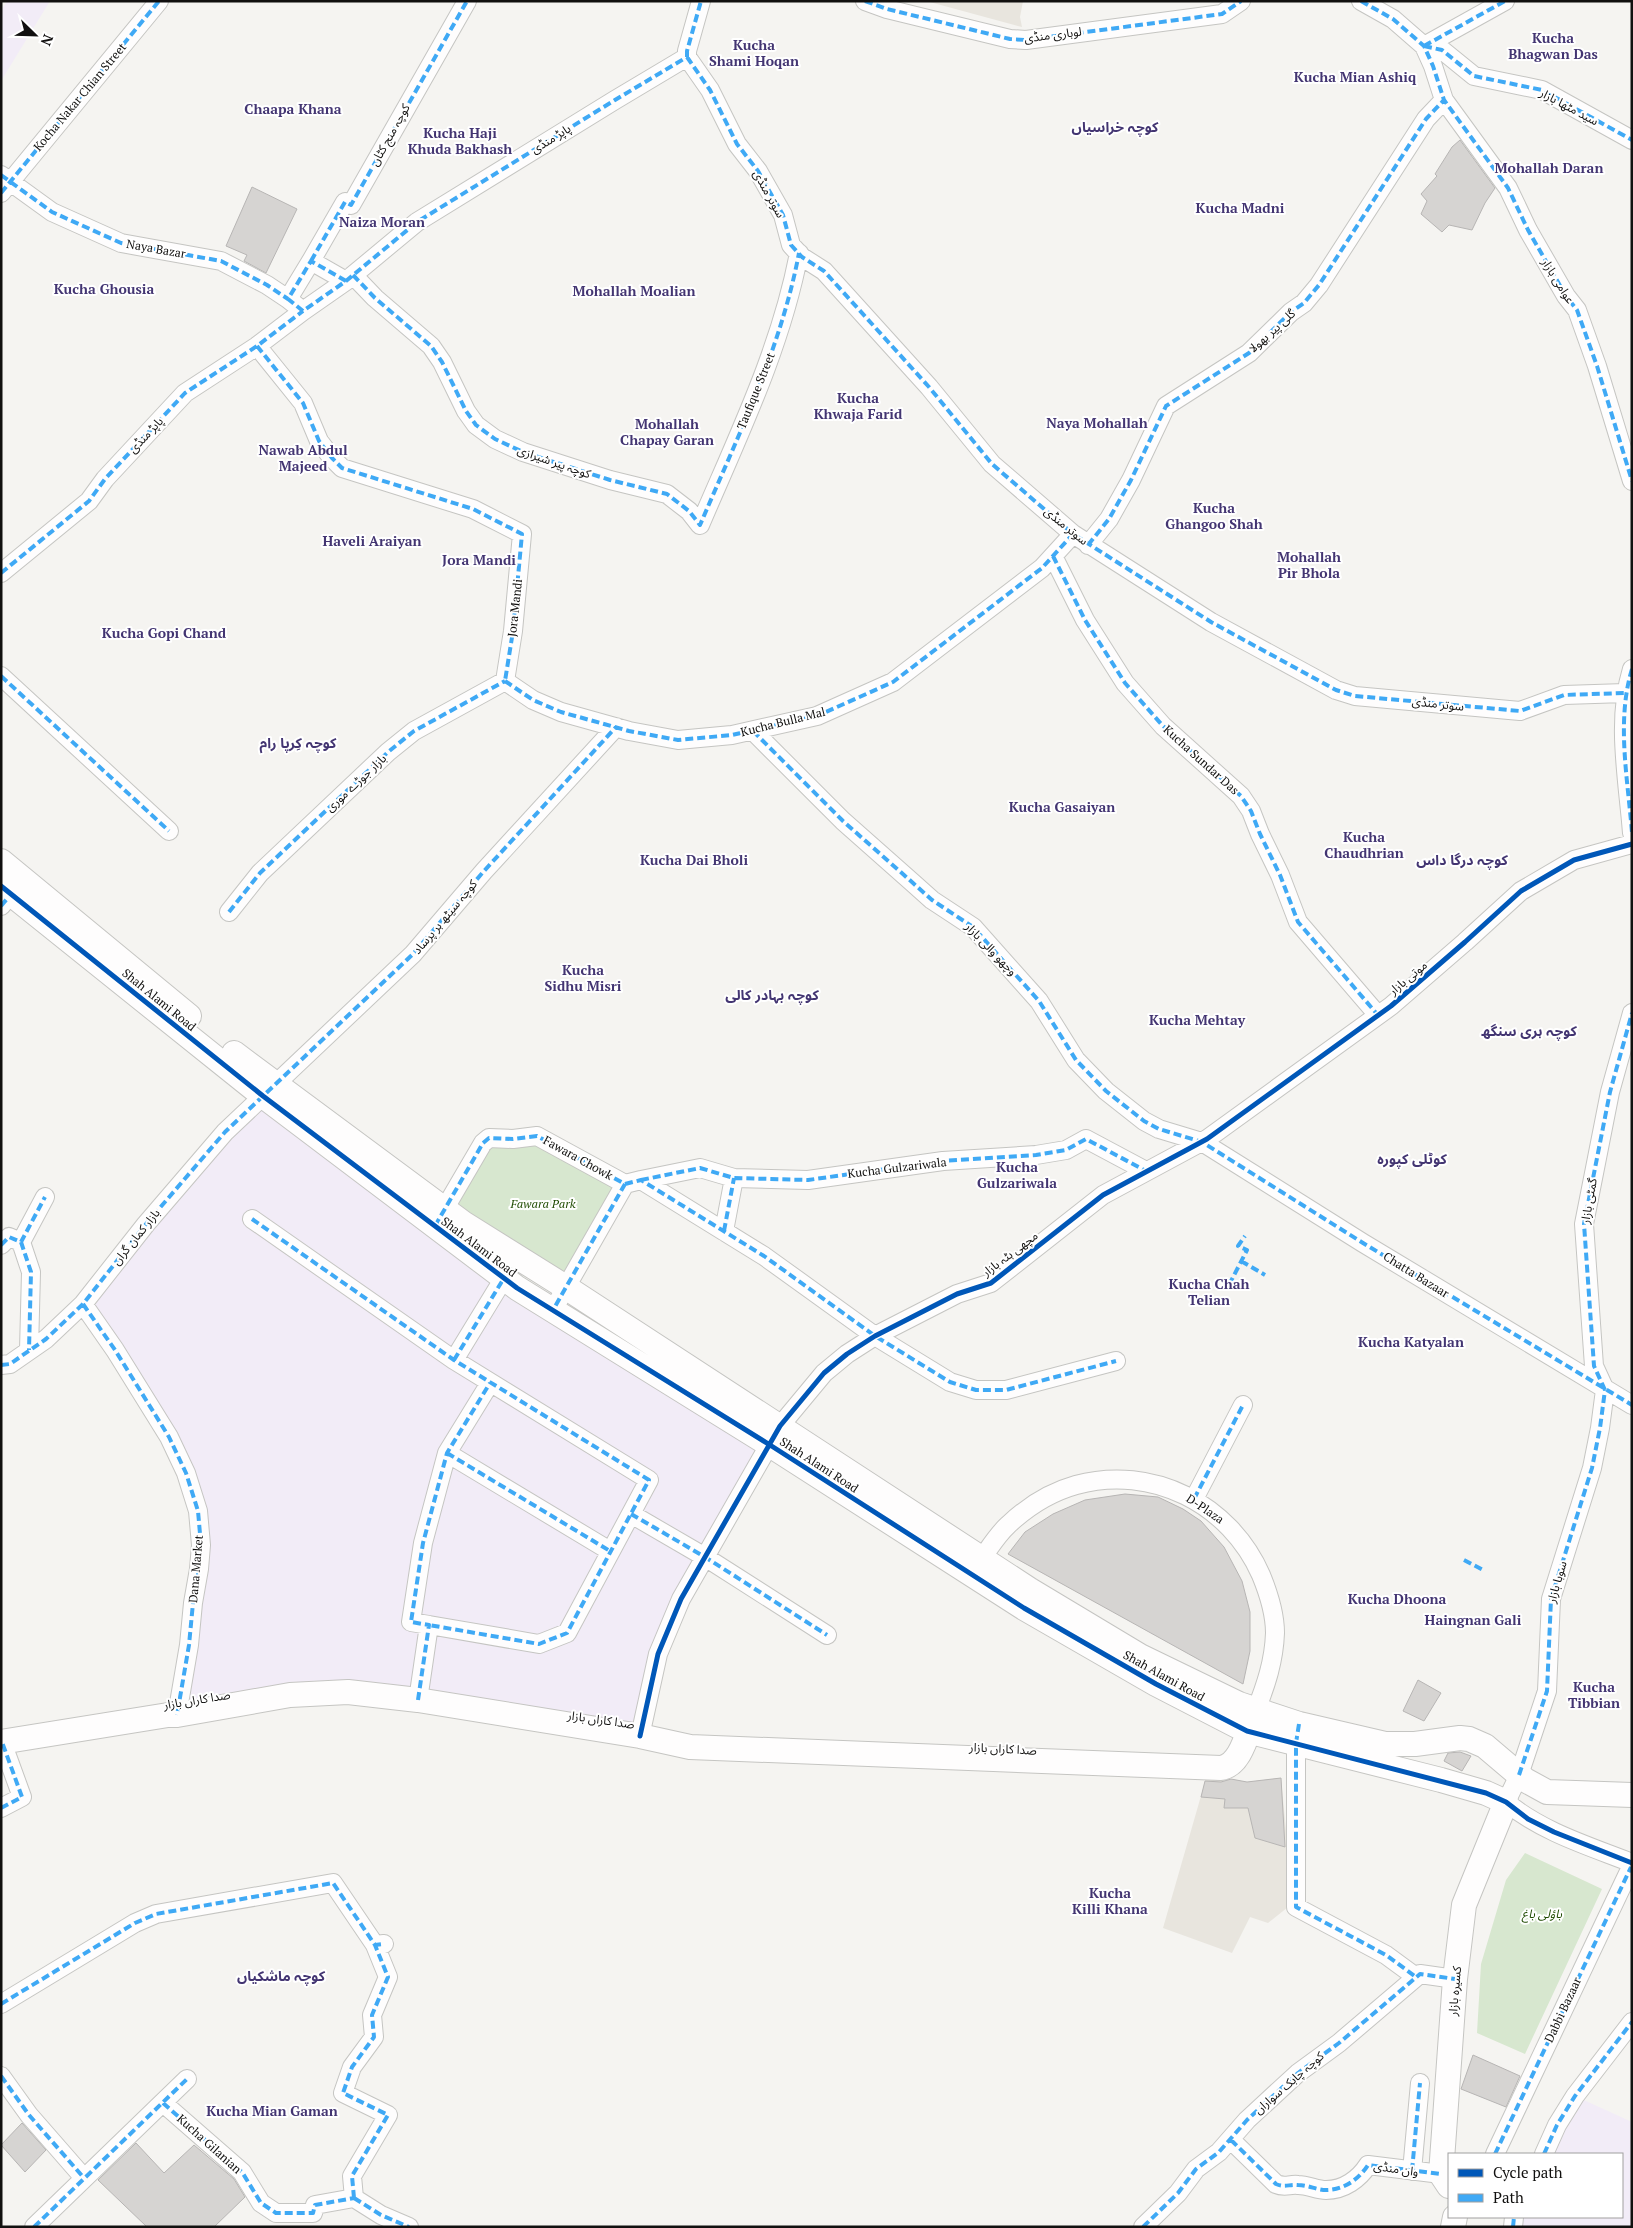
<svg xmlns="http://www.w3.org/2000/svg" width="1633" height="2228" font-family="'PT Serif','Noto Sans Arabic',serif">
<rect width="100%" height="100%" fill="#f5f4f1"/>
<path fill="#f2ecf7" d="M7,1H50L1,81V11Z
M263,1096L504,1278L773,1448L681,1599L640,1736L348,1692L177,1715L199,1569L186,1473L83,1304Z
M1575,2096L1632,2122V2227H1513L1517,2217H1622V2154H1547Z"/>
<path fill="#e8e5de" d="M926,1H1023L1020,17L1022,27Z
M1207,1775L1247,1782L1281,1778L1293,1903L1268,1923L1250,1917L1232,1953L1163,1928Z"/>
<path fill="#d7e7cf" d="M522,1137L625,1184L567,1288L445,1208L483,1143Z
M1525,1853L1602,1889L1525,2054L1477,2033L1481,1964L1506,1880Z"/>
<path fill="#d6d4d2" stroke="#b7b5b4" d="M1460,140L1495,188L1485,203L1472,230L1449,225L1442,232L1421,214L1427,201L1421,194L1437,176L1435,174L1452,147Z
M252,187L297,209L266,273L244,261L247,255L226,246Z
M1125,1494L1158,1497L1183,1509L1201,1521L1224,1547L1242,1581L1250,1612V1651L1243,1684L1008,1554L1025,1532L1053,1514L1085,1500Z
M1418,1680L1441,1693L1424,1721L1403,1711Z
M1460,1752L1471,1756L1462,1771L1444,1761L1448,1753Z
M1281,1778L1285,1847L1255,1838L1248,1808H1224L1225,1799L1201,1797L1205,1781L1221,1782L1231,1779L1247,1782Z
M1473,2055L1520,2076L1506,2107L1461,2089Z
M22,2123L46,2150L25,2172L1,2145Z
M136,2143L164,2173L194,2145L234,2179L245,2197L214,2227H147L98,2180Z"/>
<g fill="none" stroke-linecap="round" stroke-linejoin="round">
<defs>
<path id="street" d="M865,1L887,9L1010,39L1026,40L1222,14L1241,1
M1361,1L1393,19L1424,46L1433,66L1444,100L1508,188L1528,230L1566,296L1577,310L1597,366L1632,481
M1424,46L1442,50L1474,76L1542,90L1632,140
M1424,46L1505,1
M687,57L710,90L737,144L758,171L783,215L791,245L802,257L824,271L929,387L992,464L1073,534L1211,622L1336,690L1355,696L1520,711L1564,695L1625,693
M687,57V51L701,1
M1,175L52,212L121,243L221,261L267,285L288,299
M1,193L159,1
M311,261L345,202L351,205L467,1
M353,275L375,298L431,346L442,362L466,411L476,425L495,439L523,452L610,480L667,494L689,511L700,525C738,436 781,348 799,253
M346,281L311,261L288,299L303,311L346,281L417,222L615,100L687,57
M257,346L303,403L319,441L332,458L342,468L473,509L522,534L513,631L505,681
M1088,545L1109,519L1131,480L1166,406L1249,353L1291,312L1304,303L1319,285L1426,119L1444,100
M1053,556L1085,620L1125,683L1163,726L1241,796L1251,811L1260,834L1280,875L1298,922L1377,1014
M1,573L89,501L105,479L185,393L257,346L303,311
M1632,669C1616,721 1628,780 1632,833
M1,676L169,831
M505,681L533,700L561,712L629,731L678,740L732,735L817,716L893,682L1042,568L1073,534
M753,731L843,821L913,883L932,900L973,927L1039,1001L1076,1060L1106,1091L1144,1121L1159,1129L1202,1142L1363,1243L1632,1405
M1,906L11,894
M229,912L260,873L388,752L414,731L505,681
M641,1180L700,1168L734,1178L808,1180L943,1161L1036,1155L1066,1150L1086,1139L1146,1171
M625,1184L641,1180L764,1256L875,1336L950,1382L976,1390H1006L1116,1361
M252,1219L454,1360L649,1480L567,1633L539,1644L429,1625
M438,1220L483,1143L489,1138L513,1139L537,1136L625,1184L553,1310
M724,1231L734,1178
M21,1242L31,1272L29,1350
M1,1245L9,1237L21,1242L45,1197
M83,1304L115,1350L169,1437L186,1473L198,1511L201,1545L199,1569L193,1603L189,1645L177,1715
M454,1360L504,1278
M1,1365L10,1364L46,1339L83,1304L146,1224L225,1132L413,954L484,871L616,727
M1605,1390L1600,1428L1592,1468L1551,1599L1547,1691L1519,1775L1506,1802C1542,1832 1589,1846 1632,1863
M1605,1390L1594,1366L1584,1224L1610,1092L1632,1013
M447,1453L610,1551
M1194,1499L1243,1405
M631,1514L705,1557L827,1635
M982,1558C990,1547 998,1534 1008,1525C1027,1507 1051,1492 1076,1485C1152,1464 1230,1504 1261,1575C1268,1592 1275,1614 1275,1633C1274,1661 1266,1685 1256,1710
M418,1700L429,1625L411,1622L423,1543L447,1453L490,1383
M1298,1733L1296,1743V1907L1386,1955L1416,1977
M640,1736L658,1654L681,1599L780,1426L824,1373L847,1354L875,1336L957,1294L991,1283L1103,1195L1207,1139L1391,1006L1465,942L1521,891L1574,860L1632,844
M1,1808L22,1797L2,1742
M1,2004L135,1923L156,1914L333,1883L375,1945L384,1944
M1,2076L29,2115L84,2178
M163,2103L242,2172L261,2203L276,2213H313L315,2205L354,2198
M1231,2140L1276,2184C1285,2188 1289,2184 1298,2185C1308,2185 1317,2190 1326,2190C1344,2190 1359,2179 1368,2165L1441,2174
M1495,2154L1632,1865
M1544,2154L1557,2125L1575,2096L1632,2022
M1412,2171L1420,2083
M354,2198L352,2176L388,2115L343,2093L352,2067L374,2037L372,2015L388,1977L375,1945
M354,2198L381,2215L409,2227
M34,2227L187,2079
M1143,2227L1178,2193L1196,2169L1219,2152L1247,2120L1298,2073L1339,2043L1420,1974L1455,1979
M1513,2227L1514,2217"/>
<path id="secondary" d="M1,861L189,1016
M1,886L263,1096L517,1288L770,1445L1024,1608L1156,1684L1247,1731L1441,1780L1486,1793L1506,1802L1464,1905L1455,1979L1441,2174L1449,2186
M234,1053L463,1223L567,1288L1030,1590L1140,1656L1239,1704L1299,1724L1385,1744H1415L1460,1738L1469,1739L1485,1746L1525,1780L1547,1792L1632,1795
M1,1742L168,1715H177L290,1695L348,1692L418,1700L640,1736L690,1747L1221,1768C1241,1765 1247,1733 1254,1717
M1453,2227L1455,2217"/>
</defs>
<use href="#street" stroke="#c5c5c2" stroke-width="20"/>
<use href="#secondary" stroke="#c5c5c2" stroke-width="26"/>
<use href="#street" stroke="#fefdfd" stroke-width="18"/>
<use href="#secondary" stroke="#fefdfd" stroke-width="24"/>
<path stroke="#3fa9f5" stroke-width="4" stroke-dasharray="8 4" stroke-linecap="butt" d="M865,1L887,9L1010,39L1026,40L1222,14L1241,1
M1361,1L1393,19L1424,46L1433,66L1444,100L1508,188L1528,230L1566,296L1577,310L1597,366L1632,481
M1424,46L1442,50L1474,76L1542,90L1632,140
M1424,46L1505,1
M687,57L710,90L737,144L758,171L783,215L791,245L802,257L824,271L929,387L992,464L1073,534L1211,622L1336,690L1355,696L1520,711L1564,695L1625,693
M687,57V51L701,1
M1,175L52,212L121,243L221,261L267,285L288,299
M1,193L159,1
M311,261L345,202L351,205L467,1
M353,275L375,298L431,346L442,362L466,411L476,425L495,439L523,452L610,480L667,494L689,511L700,525C738,436 781,348 799,253
M346,281L311,261L288,299L303,311L346,281L417,222L615,100L687,57
M257,346L303,403L319,441L332,458L342,468L473,509L522,534L513,631L505,681
M1088,545L1109,519L1131,480L1166,406L1249,353L1291,312L1304,303L1319,285L1426,119L1444,100
M1053,556L1085,620L1125,683L1163,726L1241,796L1251,811L1260,834L1280,875L1298,922L1377,1014
M1,573L89,501L105,479L185,393L257,346L303,311
M1632,669C1616,721 1628,780 1632,833
M1,676L169,831
M505,681L533,700L561,712L629,731L678,740L732,735L817,716L893,682L1042,568L1073,534
M753,731L843,821L913,883L932,900L973,927L1039,1001L1076,1060L1106,1091L1144,1121L1159,1129L1202,1142L1363,1243L1632,1405
M1,906L11,894
M229,912L260,873L388,752L414,731L505,681
M641,1180L700,1168L734,1178L808,1180L943,1161L1036,1155L1066,1150L1086,1139L1146,1171
M625,1184L641,1180L764,1256L875,1336L950,1382L976,1390H1006L1116,1361
M252,1219L454,1360L649,1480L567,1633L539,1644L429,1625
M435,1226L483,1143L489,1138L513,1139L537,1136L625,1184L553,1310
M724,1231L734,1178
M21,1242L31,1272L29,1350
M1,1245L9,1237L21,1242L45,1197
M1241,1261L1265,1275
M1229,1285L1247,1250L1238,1246L1245,1236
M83,1304L115,1350L169,1437L186,1473L198,1511L201,1545L199,1569L193,1603L189,1645L177,1715
M454,1360L504,1278
M1,1365L10,1364L46,1339L83,1304L146,1224L225,1132L413,954L484,871L616,727
M1605,1390L1594,1366L1584,1224L1610,1092L1632,1013
M447,1453L610,1551
M1194,1499L1243,1405
M631,1514L705,1557L827,1635
M1464,1560L1485,1571
M418,1700L429,1625L411,1622L423,1543L447,1453L490,1383
M1299,1724L1296,1743V1907L1386,1955L1416,1977
M1519,1775L1547,1691L1551,1599L1592,1468L1600,1428L1605,1390
M1,1808L22,1797L2,1742
M1,2004L135,1923L156,1914L333,1883L375,1945L384,1944
M1,2076L29,2115L84,2178
M163,2103L242,2172L261,2203L276,2213H313L315,2205L354,2198
M1231,2140L1276,2184C1285,2188 1289,2184 1298,2185C1308,2185 1317,2190 1326,2190C1344,2190 1359,2179 1368,2165L1441,2174
M1495,2154L1632,1865
M1544,2154L1557,2125L1575,2096L1632,2022
M1412,2171L1420,2083
M354,2198L352,2176L388,2115L343,2093L352,2067L374,2037L372,2015L388,1977L375,1945
M354,2198L381,2215L409,2227
M34,2227L187,2079
M1143,2227L1178,2193L1196,2169L1219,2152L1247,2120L1298,2073L1339,2043L1420,1974L1455,1979
M1513,2227L1514,2217"/>
<defs>
<path id="cycleway" d="M1,886L263,1096L517,1288L770,1445L1024,1608L1156,1684L1247,1731L1486,1793L1506,1802L1528,1819L1554,1832L1632,1863
M640,1736L658,1654L681,1599L780,1426L824,1373L847,1354L875,1336L957,1294L991,1283L1103,1195L1207,1139L1391,1006L1465,942L1521,891L1574,860L1632,844"/>
</defs>
<use href="#cycleway" stroke="#fff" stroke-width="8"/>
<use href="#cycleway" stroke="#0057b8" stroke-width="5"/>
</g>
<g text-anchor="middle" stroke-width="4" stroke-linejoin="round" paint-order="stroke">
<g font-size="12" fill="#11100f" stroke="#fff">
<text transform="translate(1053 35) rotate(-7)" y="4">لوہاری منڈی</text>
<text transform="translate(80 97) rotate(-50)" y="4">Kocha Nakar Chian Street</text>
<text transform="translate(1569 107) rotate(28)" y="4">سید مٹھا بازار</text>
<text transform="translate(390 135) rotate(-61)" y="4">کوچہ منج کٹاں</text>
<text transform="translate(551 139) rotate(-32)" y="4">پاپڑ منڈی</text>
<text transform="translate(769 194) rotate(61)" y="4">سوتر منڈی</text>
<text transform="translate(156 249) rotate(10)" y="4">Naya Bazar</text>
<text transform="translate(1558 281) rotate(58)" y="4">عوامی بازار</text>
<text transform="translate(1272 331) rotate(-42)" y="4">گلی پیر بھولا</text>
<text transform="translate(756 391) rotate(-68)" y="4">Taufique Street</text>
<text transform="translate(146 435) rotate(-47)" y="4">پاپڑ منڈی</text>
<text transform="translate(554 462) rotate(19)" y="4">کوچہ پیر شیرازی</text>
<text transform="translate(1066 526) rotate(39)" y="4">سوتر منڈی</text>
<text transform="translate(515 608) rotate(-84)" y="4">Jora Mandi</text>
<text transform="translate(1438 704) rotate(6)" y="4">سوتر منڈی</text>
<text transform="translate(783 722) rotate(-14)" y="4">Kucha Bulla Mal</text>
<text transform="translate(1201 760) rotate(42)" y="4">Kucha Sundar Das</text>
<text transform="translate(356 783) rotate(-43)" y="4">بازار جوڑے موری</text>
<text transform="translate(445 917) rotate(-50)" y="4">کوچہ سیٹھ ہر پرساد</text>
<text transform="translate(991 949) rotate(46)" y="4">وچھو والی بازار</text>
<text transform="translate(1408 978) rotate(-40)" y="4">موتی بازار</text>
<text transform="translate(159 1000) rotate(39)" y="4">Shah Alami Road</text>
<text transform="translate(578 1158) rotate(29)" y="4">Fawara Chowk</text>
<text transform="translate(897 1168) rotate(-7)" y="4">Kucha Gulzariwala</text>
<text transform="translate(1589 1201) rotate(-80)" y="4">گمٹی بازار</text>
<text transform="translate(136 1237) rotate(-51)" y="4">بازار کمان گراں</text>
<text transform="translate(479 1247) rotate(37)" y="4">Shah Alami Road</text>
<text transform="translate(1010 1254) rotate(-37)" y="4">مچھی ہٹہ بازار</text>
<text transform="translate(1416 1275) rotate(32)" y="4">Chatta Bazaar</text>
<text transform="translate(819 1465) rotate(33)" y="4">Shah Alami Road</text>
<text transform="translate(1205 1509) rotate(34)" y="4">D-Plaza</text>
<text transform="translate(196 1569) rotate(-85)" y="4">Dana Market</text>
<text transform="translate(1557 1582) rotate(-74)" y="4">سوہا بازار</text>
<text transform="translate(1164 1676) rotate(29)" y="4">Shah Alami Road</text>
<text transform="translate(197 1700) rotate(-9)" y="4">صدا کاراں بازار</text>
<text transform="translate(601 1720) rotate(8)" y="4">صدا کاراں بازار</text>
<text transform="translate(1003 1749) rotate(3)" y="4">صدا کاراں بازار</text>
<text transform="translate(1455 1991) rotate(-85)" y="4">کسیرہ بازار</text>
<text transform="translate(1563 2010) rotate(-65)" y="4">Dabbi Bazaar</text>
<text transform="translate(1289 2083) rotate(-41)" y="4">کوچہ چابک سواراں</text>
<text transform="translate(209 2144) rotate(42)" y="4">Kucha Gilanian</text>
<text transform="translate(1396 2169) rotate(8)" y="4">وان منڈی</text>
</g>
<g font-size="12" font-style="italic" fill="#214d04" stroke="#fff">
<text x="543" y="1208">Fawara Park</text>
<text x="1542" y="1918">باؤلی باغ</text>
</g>
<g font-size="14" font-weight="bold" fill="#433572" stroke="#fff">
<text x="1553" y="43">Kucha<tspan x="1553" dy="16">Bhagwan Das</tspan></text>
<text x="754" y="50">Kucha<tspan x="754" dy="16">Shami Hoqan</tspan></text>
<text x="1355" y="82">Kucha Mian Ashiq</text>
<text x="293" y="114">Chaapa Khana</text>
<text x="1115" y="132">کوچہ خراسیاں</text>
<text x="460" y="138">Kucha Haji<tspan x="460" dy="16">Khuda Bakhash</tspan></text>
<text x="1549" y="173">Mohallah Daran</text>
<text x="1240" y="213">Kucha Madni</text>
<text x="382" y="227">Naiza Moran</text>
<text x="104" y="294">Kucha Ghousia</text>
<text x="634" y="296">Mohallah Moalian</text>
<text x="858" y="403">Kucha<tspan x="858" dy="16">Khwaja Farid</tspan></text>
<text x="1097" y="428">Naya Mohallah</text>
<text x="667" y="429">Mohallah<tspan x="667" dy="16">Chapay Garan</tspan></text>
<text x="303" y="455">Nawab Abdul<tspan x="303" dy="16">Majeed</tspan></text>
<text x="1214" y="513">Kucha<tspan x="1214" dy="16">Ghangoo Shah</tspan></text>
<text x="372" y="546">Haveli Araiyan</text>
<text x="1309" y="562">Mohallah<tspan x="1309" dy="16">Pir Bhola</tspan></text>
<text x="479" y="565">Jora Mandi</text>
<text x="164" y="638">Kucha Gopi Chand</text>
<text x="298" y="748">کوچہ کِرپا رام</text>
<text x="1062" y="812">Kucha Gasaiyan</text>
<text x="1364" y="842">Kucha<tspan x="1364" dy="16">Chaudhrian</tspan></text>
<text x="694" y="865">Kucha Dai Bholi</text>
<text x="1462" y="865">کوچہ درگا داس</text>
<text x="583" y="975">Kucha<tspan x="583" dy="16">Sidhu Misri</tspan></text>
<text x="772" y="1000">کوچہ بہادر کالی</text>
<text x="1197" y="1025">Kucha Mehtay</text>
<text x="1529" y="1036">کوچہ ہری سنگھ</text>
<text x="1412" y="1164">کوٹلی کپورہ</text>
<text x="1017" y="1172">Kucha<tspan x="1017" dy="16">Gulzariwala</tspan></text>
<text x="1209" y="1289">Kucha Chah<tspan x="1209" dy="16">Telian</tspan></text>
<text x="1411" y="1347">Kucha Katyalan</text>
<text x="1397" y="1604">Kucha Dhoona</text>
<text x="1473" y="1625">Haingnan Gali</text>
<text x="1594" y="1692">Kucha<tspan x="1594" dy="16">Tibbian</tspan></text>
<text x="1110" y="1898">Kucha<tspan x="1110" dy="16">Killi Khana</tspan></text>
<text x="281" y="1981">کوچہ ماشکیاں</text>
<text x="272" y="2116">Kucha Mian Gaman</text>
</g>
</g>
<rect width="1633" height="2228" fill="none" stroke="#11100f" stroke-width="5"/>
<rect x="1448" y="2153" width="175" height="65" fill="#ffffff" stroke="#a09f9f"/>
<rect x="1458" y="2169" width="25" height="8" fill="#0057b8" stroke="#a09f9f"/>
<text x="1493" y="2178" font-size="15" fill="#11100f">Cycle path</text>
<rect x="1458" y="2194" width="25" height="8" fill="#3fa9f5" stroke="#a09f9f"/>
<text x="1493" y="2203" font-size="15" fill="#11100f">Path</text>
<g transform="translate(35 35) rotate(113)" stroke="#ffffff" stroke-width="4" paint-order="stroke">
<path d="M0-4L9 19L0 12L-9 19Z" fill="#11100f"/>
<text y="-8" font-size="14" font-weight="bold" text-anchor="middle" fill="#11100f">N</text>
</g>
</svg>
